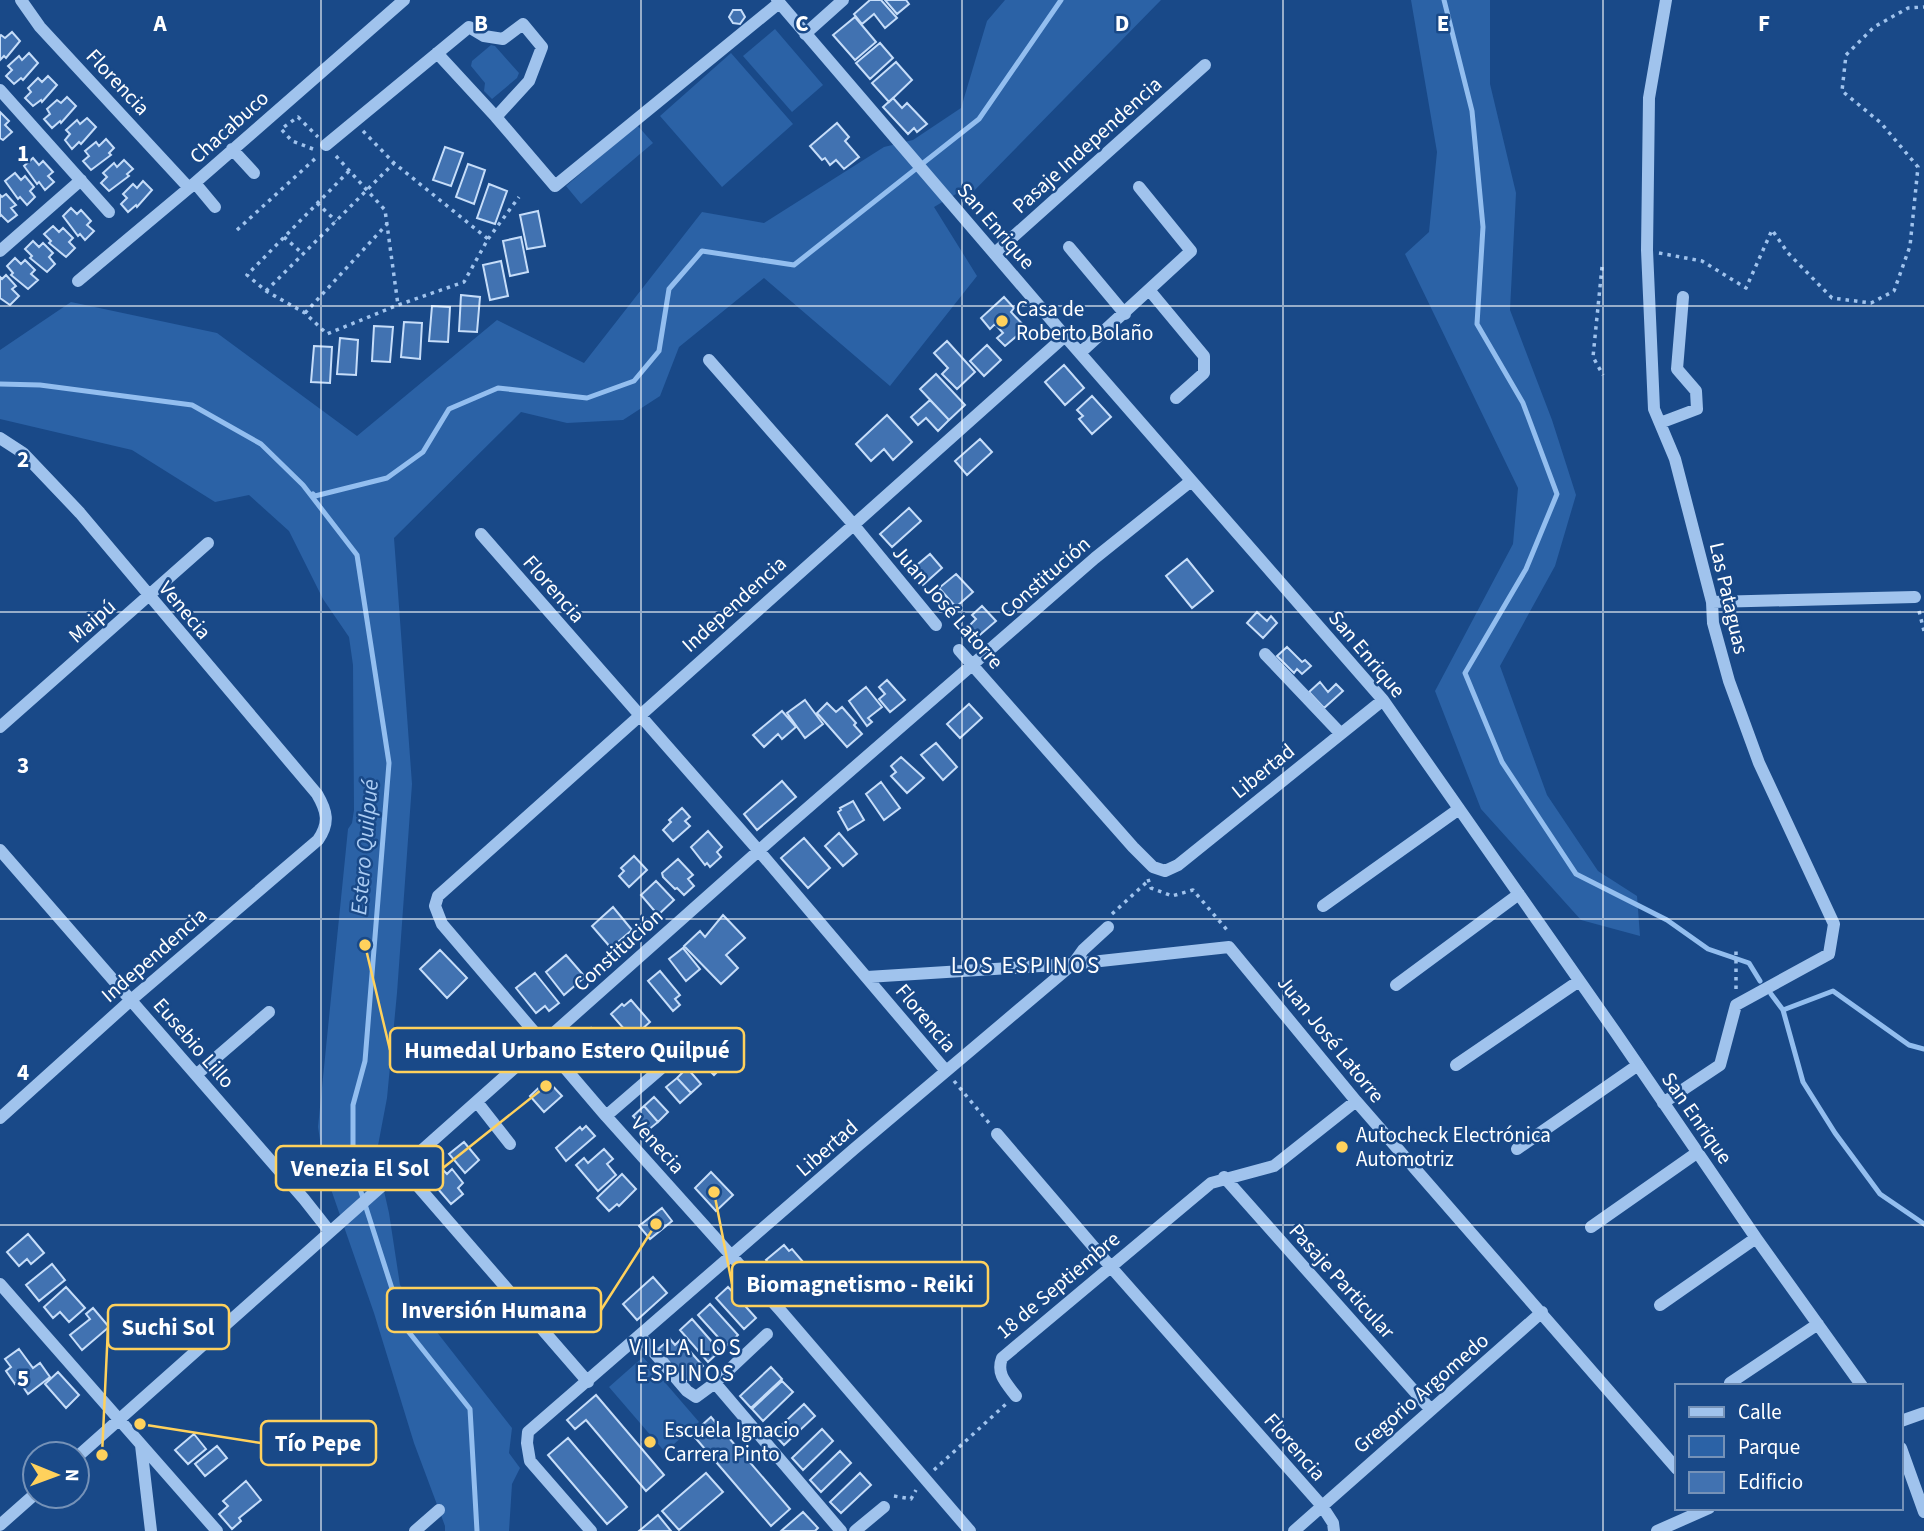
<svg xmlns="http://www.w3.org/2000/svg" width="1924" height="1531" font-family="'Source Sans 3',sans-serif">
<rect width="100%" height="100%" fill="#194988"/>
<path fill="#2b62a6" d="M1005,0H1161L966,199L956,194L934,207L977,276L890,386L764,278L679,347L660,396L623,420L567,423L521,412L394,538L412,784L397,993L387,1098L376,1156L389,1213L400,1285L512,1428L509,1453L520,1468L512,1484L509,1531H445V1526L414,1443L374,1313L325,1172L318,1127L348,829L352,823L354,810L353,665L349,637L323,599L289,531L249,495L215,502L132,450L0,419V350L71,302L217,333L357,436L497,320L584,363L702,212L764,223L884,147L913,140L961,108L987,21Z
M1411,0H1490V84L1516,193L1510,310L1552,420L1576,495L1555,566L1500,666L1547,795L1598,871L1637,896L1640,936L1581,920L1481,809L1435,691L1513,544L1518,488L1405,254L1429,232L1437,152Z
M775,29L823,85L792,112L743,56Z
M491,45L495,46L519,73L517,78L492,99L484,91L485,83L471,66L472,61Z
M731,53L793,124L722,187L660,116Z
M637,125L653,143L581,204L566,186Z
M643,1357L699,1422L665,1452L609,1387Z"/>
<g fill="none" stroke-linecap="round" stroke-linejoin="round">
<path stroke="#93beef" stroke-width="5" d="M1444,0L1472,111L1483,227L1477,324L1523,403L1557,494L1526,569L1465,673L1502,762L1576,874L1667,920L1708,949L1749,963L1760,981
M0,384L40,385L192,405L261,444L303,485L357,555L389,763L365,1061L353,1105V1167L404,1326L470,1409L477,1531
M313,494L315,496L387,478L423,452L449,409L498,388L587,398L634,381L659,351L669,289L702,251L794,265L979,119L1061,0
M1771,994L1783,1010L1803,1082L1835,1133L1880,1194L1924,1224
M1783,1010L1833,991L1909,1045L1924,1049"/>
</g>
<path fill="#4172b1" stroke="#c6ddf9" stroke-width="2" d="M870,0H881L897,18L885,28L874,14L862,24L854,14Z
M885,0H906L909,4L897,14Z
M733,10H741L745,17L740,24L733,23L729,17Z
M855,17L876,42L855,60L833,35Z
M12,32L20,41L6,58L4,56L0,60V36L1,35L5,38Z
M880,43L893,58L870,79L856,63Z
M29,53L38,63L23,80L21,78L14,84L6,76L12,70L8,66L19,56L22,60Z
M896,62L912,80L889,102L872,83Z
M48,76L57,85L42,102L41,100L33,106L25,98L31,92L28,88L38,78L42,82Z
M67,97L76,106L61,123L60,121L52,128L44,119L50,114L47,109L57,100L61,103Z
M893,98L902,108L907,103L927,124L917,132L914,128L908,134L883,107Z
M0,112L9,121L5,125L12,132L3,140L0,138Z
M87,118L96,127L81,144L79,142L72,149L65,140L70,134L66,130L77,120L80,124Z
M837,123L849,137L845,141L859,157L844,169L836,160L830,165L825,158L822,160L810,146Z
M106,139L114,148L109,153L111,155L91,170L83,161L89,156L85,151L96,142L99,146Z
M445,147L463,153L451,186L433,180Z
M33,158L39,165L43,161L53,172L48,176L54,182L45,190L39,182L37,184L24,166Z
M124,160L133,169L127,174L129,176L109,191L101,183L107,177L103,173L114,163L117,167Z
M468,164L485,170L474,204L456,197Z
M15,173L21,180L25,176L34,187L30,191L35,197L27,205L20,197L18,199L5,181Z
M143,181L152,190L137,207L136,205L128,212L121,204L127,198L123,194L133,184L137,188Z
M489,184L507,191L495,224L477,218Z
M6,194L16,205L11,208L17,215L8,222L1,215L0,216V195L2,197Z
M71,208L77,214L81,210L91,221L87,225L94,231L85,240L80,234L78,236L63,216Z
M538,211L545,246L527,249L520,215Z
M53,226L59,232L63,228L73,238L69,242L75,248L66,257L49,243L51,241L44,234Z
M521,237L528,272L510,276L503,241Z
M33,241L39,247L43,243L53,253L49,257L55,264L47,272L30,258L32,256L25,249Z
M15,258L21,264L25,260L35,270L31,274L38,280L28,289L11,275L13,273L7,266Z
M501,261L508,296L490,300L483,265Z
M6,275L16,286L12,289L19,296L10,305L0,298V277L2,279Z
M461,295L480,297L477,332L459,331Z
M1004,297L1014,308L1011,312L1026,328L1005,346L997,338L1003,333L995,324L990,329L981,318Z
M432,306L450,307L448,342L429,341Z
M404,322L422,323L420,359L401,357Z
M374,326L393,327L390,362L372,361Z
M340,338L358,340L356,375L337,374Z
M947,341L975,372L957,389L942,374L948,368L934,353Z
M987,345L1001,360L984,376L970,361Z
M314,346L332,347L330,383L311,382Z
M1064,365L1084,388L1065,405L1045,382Z
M936,374L965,405L949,420L920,389Z
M1092,396L1111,417L1092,434L1079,419L1083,416L1077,410Z
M930,400L949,420L938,431L926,418L918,425L911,417Z
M887,415L912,442L893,460L884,449L871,461L856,444Z
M980,439L992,452L967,475L955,461Z
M909,508L921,521L892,547L880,534Z
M930,554L942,568L923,585L911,570Z
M1187,559L1213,591L1192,608L1166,576Z
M956,574L973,592L956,607L939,588Z
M982,606L996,621L975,639L966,629L976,619L972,615Z
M1257,612L1267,621L1271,616L1277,623L1263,638L1247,623Z
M1287,647L1302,662L1305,660L1311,666L1302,674L1297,669L1294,673L1277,656Z
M887,680L905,700L890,712L879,699L885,694L879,687Z
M1320,682L1328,692L1336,684L1343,691L1324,708L1309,692Z
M866,687L882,707L868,718L872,722L867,726L849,701Z
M805,700L823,724L805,738L787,713Z
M827,703L836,712L842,707L856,723L854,725L862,734L847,747L817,713Z
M969,704L982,718L960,738L947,724Z
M782,711L796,727L782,739L778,734L764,747L753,735Z
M936,743L957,767L943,780L921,755Z
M901,757L924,778L907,793L891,776L896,772L891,766Z
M782,781L796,797L757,830L744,814Z
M881,782L900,808L884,820L866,794Z
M853,801L864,820L848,830L838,812L841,810L840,808Z
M682,808L690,817L685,821L690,826L673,841L663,830L671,822L669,820Z
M708,831L722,847L717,852L721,857L710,867L707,863L705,865L691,847Z
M839,833L857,854L843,866L825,846Z
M804,838L830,868L808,888L781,858Z
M634,856L647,870L629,887L619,876L624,871L621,868Z
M678,859L693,875L688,879L694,886L684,895L677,888L675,889L663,877L662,873Z
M656,881L674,900L658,915L641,895Z
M613,907L632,930L611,948L592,926Z
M723,915L745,938L726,955L738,968L721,984L684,946L700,931L705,937Z
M683,948L700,969L686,981L669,959Z
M440,950L467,978L447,998L420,969Z
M566,955L585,977L564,995L546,972Z
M660,971L680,995L675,999L680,1005L673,1011L648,981Z
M535,973L559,1003L549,1011L545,1006L536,1013L516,988Z
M631,1000L650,1022L632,1038L611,1014L622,1004L624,1006Z
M591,1028L604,1043L582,1062L569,1047Z
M710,1050L724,1065L714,1075L699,1060Z
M687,1068L701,1084L691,1093L677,1078Z
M677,1078L691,1093L680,1103L666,1087Z
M547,1080L562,1096L544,1112L530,1096Z
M654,1097L668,1112L658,1122L644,1106Z
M644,1106L658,1122L647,1131L633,1116Z
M586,1126L595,1136L566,1161L556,1148L580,1127L582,1130Z
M464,1142L479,1160L465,1173L449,1154Z
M604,1149L613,1159L607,1164L616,1175L598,1191L576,1165L584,1158L588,1163Z
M452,1169L463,1183L458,1188L463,1194L451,1204L432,1182L444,1171L447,1174Z
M711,1172L733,1195L716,1211L695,1188Z
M622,1174L636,1189L619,1206L617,1204L609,1211L597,1198Z
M662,1208L672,1221L650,1239L639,1226Z
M28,1234L44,1253L31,1264L27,1259L19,1266L7,1252Z
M784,1245L789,1251L792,1249L809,1269L788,1287L766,1260Z
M52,1264L65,1280L39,1301L26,1285Z
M653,1277L667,1293L637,1320L623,1304Z
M66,1287L85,1308L69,1322L60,1312L53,1318L44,1307Z
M728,1287L756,1318L744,1329L716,1298Z
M710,1304L738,1335L726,1346L698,1315Z
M93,1308L109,1327L82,1350L70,1335L90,1319L86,1314Z
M692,1319L720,1351L708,1362L680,1330Z
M670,1339L675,1345L680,1340L703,1366L686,1382L658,1349Z
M19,1349L33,1368L40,1363L50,1377L28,1394L19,1381L15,1384L6,1371L11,1367L5,1359Z
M771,1367L782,1379L751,1408L740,1396Z
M58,1372L79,1395L66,1408L45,1384Z
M782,1381L793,1392L763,1421L752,1409Z
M596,1395L664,1475L646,1491L586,1420L575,1429L567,1420Z
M804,1404L815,1416L784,1445L773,1433Z
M711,1417L790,1509L771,1526L692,1434Z
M822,1429L833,1441L803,1470L792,1458Z
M194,1434L206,1449L188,1464L175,1450Z
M568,1438L627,1507L607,1524L548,1455Z
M217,1446L227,1458L205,1476L195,1464Z
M840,1451L851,1463L821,1492L810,1480Z
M706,1473L723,1492L679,1530L662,1511Z
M860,1473L871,1485L841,1513L830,1502Z
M246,1481L261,1500L239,1518L241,1521L232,1529L219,1514L228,1506L223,1501Z
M803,1512L818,1528L815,1531H781Z
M658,1515L671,1531H639Z"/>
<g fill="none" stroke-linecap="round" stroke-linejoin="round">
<path stroke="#a0c3ed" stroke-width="3.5" stroke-dasharray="3.5 5" stroke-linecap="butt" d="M313,149L292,141L281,129L298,117L318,137
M336,156L385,210L398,305
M349,171L247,275L266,291L305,313L327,334L398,305L464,282L488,239L394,163L363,131
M317,203L336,221
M237,230L318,156
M284,237L303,254
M488,239L519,197
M1659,253L1702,261L1746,288L1772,230L1788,253L1832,298L1871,303L1894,291L1910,246L1918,167L1881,123L1842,91L1846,55L1874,27L1908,8L1924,7
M1602,267L1593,357L1603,375
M266,291L394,163
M305,313L387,224
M1919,611L1924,631
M1148,879L1151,888L1172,896L1193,890L1227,930L1228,934
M1112,914L1149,880
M1736,989V948
M954,1081L989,1123
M934,1470L1006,1404
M894,1496L911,1499L916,1490"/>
<path stroke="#a0c3ed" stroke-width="12" d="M21,0L40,27L189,188
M777,0L1065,336L1383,700L1616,1033L1756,1238L1862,1386
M805,34L843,0
M437,53L496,117L555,186L779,3
M0,90L109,212
M326,145L469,27L484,36L503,39L523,24L542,47L529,81L496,117
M232,149L254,173
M195,183L215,207
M1069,247L1125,314
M0,251L81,180
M995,253L1205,65
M78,281L189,188L404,0
M1150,291L1204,356V373L1176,398
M1080,353L1191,251L1139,187
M709,360L853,524L936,625
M1660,423L1697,409L1696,391L1677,369L1683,297
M0,438L23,453L80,513L317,794C327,811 330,823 318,840L131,1000L0,1118
M481,534L759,851L946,1071
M1712,602L1915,597
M959,650L1133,847L1153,867L1165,871L1178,865L1383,700
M1265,654L1341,734
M0,727L208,543
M0,850L304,1199L330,1232
M1323,906L1459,809
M867,977L1073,964L1229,947L1356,1101L1677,1469
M1396,985L1519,894
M1456,1065L1579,981
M196,1075L269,1012
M477,1102L510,1144
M1663,1103L1720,1065L1736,1005L1829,954L1834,924L1759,763L1729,681L1713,623L1712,602L1675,459L1654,409L1647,250L1649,98L1666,0
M606,1116L701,1034
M997,1134L1110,1266L1322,1506L1333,1523L1334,1531
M1517,1149L1638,1065
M403,1169L588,1382
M1224,1177L1431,1410
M1591,1227L1698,1152
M0,1284L217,1531
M1660,1305L1756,1238
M640,1336L687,1391L696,1397L715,1383L841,1531
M715,1383L767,1334
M1730,1383L1818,1324
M1016,1396C1006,1383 996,1374 1002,1358L1211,1183L1274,1166L1356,1101
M1901,1421L1924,1413
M141,1445L151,1531
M1901,1448L1924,1512
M77,1457L773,838L1095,558L1191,481
M0,1525L35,1494
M415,1531L439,1510
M591,1531L530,1461L527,1443L528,1432L854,1149L1073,964L1083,950L1108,927
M855,1531L884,1507
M970,1531L780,1310L606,1116L442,924L435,906L438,896L1065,336
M1294,1531L1542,1312
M1657,1531L1709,1508"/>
</g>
<path fill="none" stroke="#fff" stroke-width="2" stroke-opacity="0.55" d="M321,0V1531M641,0V1531M962,0V1531M1283,0V1531M1603,0V1531M0,306H1924M0,612H1924M0,919H1924M0,1225H1924"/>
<g fill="#ffd15c" stroke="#194988" stroke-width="2.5">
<circle cx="1002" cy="321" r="7"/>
<circle cx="1342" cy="1147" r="7"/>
<circle cx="650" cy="1442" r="7"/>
</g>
<g text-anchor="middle" stroke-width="5" stroke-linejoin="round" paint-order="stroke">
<g font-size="21" fill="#fff" stroke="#194988">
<text transform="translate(118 82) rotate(47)" y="7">Florencia</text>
<text transform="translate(229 127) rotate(-42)" y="7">Chacabuco</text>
<text transform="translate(1087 145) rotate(-42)" y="7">Pasaje Independencia</text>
<text transform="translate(996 226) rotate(49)" y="7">San Enrique</text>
<text transform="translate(1045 577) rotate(-41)" y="7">Constitución</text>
<text transform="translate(554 589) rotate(49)" y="7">Florencia</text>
<text transform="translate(1729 598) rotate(77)" y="7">Las Pataguas</text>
<text transform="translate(734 604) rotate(-42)" y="7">Independencia</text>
<text transform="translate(948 607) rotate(49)" y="7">Juan José Latorre</text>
<text transform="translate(185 610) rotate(50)" y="7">Venecia</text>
<text transform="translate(92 621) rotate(-41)" y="7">Maipú</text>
<text transform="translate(1367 654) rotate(50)" y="7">San Enrique</text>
<text transform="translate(1263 771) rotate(-39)" y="7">Libertad</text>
<text transform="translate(618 950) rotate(-42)" y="7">Constitución</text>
<text transform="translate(154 955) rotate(-41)" y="7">Independencia</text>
<text transform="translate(926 1018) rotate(50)" y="7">Florencia</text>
<text transform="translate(1331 1039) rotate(51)" y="7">Juan José Latorre</text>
<text transform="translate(194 1043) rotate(49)" y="7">Eusebio Lillo</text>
<text transform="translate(1697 1118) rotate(55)" y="7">San Enrique</text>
<text transform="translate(658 1145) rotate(48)" y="7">Venecia</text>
<text transform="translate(827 1148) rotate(-41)" y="7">Libertad</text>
<text transform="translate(1342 1281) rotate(48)" y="7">Pasaje Particular</text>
<text transform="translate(1058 1285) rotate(-40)" y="7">18 de Septiembre</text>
<text transform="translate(1421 1393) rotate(-41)" y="7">Gregorio Argomedo</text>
<text transform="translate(1295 1447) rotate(49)" y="7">Florencia</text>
</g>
<g font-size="21" fill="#fff" stroke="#194988" text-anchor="start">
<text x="1016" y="316">Casa de<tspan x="1016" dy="24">Roberto Bolaño</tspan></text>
<text x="1356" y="1142">Autocheck Electrónica<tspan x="1356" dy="24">Automotriz</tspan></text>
<text x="664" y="1437">Escuela Ignacio<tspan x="664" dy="24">Carrera Pinto</tspan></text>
</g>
<g font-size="23" font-style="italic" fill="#accdf4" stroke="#194988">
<text transform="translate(364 847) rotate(-85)" y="8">Estero Quilpué</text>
</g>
<g font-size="23" letter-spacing="2" fill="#fff" stroke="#194988">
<text x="1026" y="973">LOS ESPINOS</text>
<text x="686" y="1355">VILLA LOS<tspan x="686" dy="26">ESPINOS</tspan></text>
</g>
</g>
<g font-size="23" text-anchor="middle" font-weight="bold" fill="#fff" stroke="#194988" stroke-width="5" stroke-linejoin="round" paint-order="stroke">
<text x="160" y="31">A</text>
<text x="481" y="31">B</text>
<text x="802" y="31">C</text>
<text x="1122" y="31">D</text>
<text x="1443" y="31">E</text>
<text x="1764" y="31">F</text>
<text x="23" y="161">1</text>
<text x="23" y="467">2</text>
<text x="23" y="773">3</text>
<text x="23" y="1080">4</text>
<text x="23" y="1386">5</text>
</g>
<path fill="none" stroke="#ffd15c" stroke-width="2.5" d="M365 945L390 1050M546 1086L443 1168M714 1192L732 1284M656 1224L601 1310M102 1455L108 1327M140 1424L261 1443"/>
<g fill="#ffd15c" stroke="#194988" stroke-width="2.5">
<circle cx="365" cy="945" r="7"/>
<circle cx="546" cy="1086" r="7"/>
<circle cx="714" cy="1192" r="7"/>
<circle cx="656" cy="1224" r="7"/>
<circle cx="102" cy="1455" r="7"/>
<circle cx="140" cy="1424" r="7"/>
</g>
<g fill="#194988" stroke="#ffd15c" stroke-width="2.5">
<rect x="390" y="1028" width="354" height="44" rx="7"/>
<rect x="276" y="1146" width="167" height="44" rx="7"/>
<rect x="732" y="1262" width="256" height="44" rx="7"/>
<rect x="387" y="1288" width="214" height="44" rx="7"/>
<rect x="108" y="1305" width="121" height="44" rx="7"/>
<rect x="261" y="1421" width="115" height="44" rx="7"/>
</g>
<g font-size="23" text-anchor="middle" font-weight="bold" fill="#fff">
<text x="567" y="1058">Humedal Urbano Estero Quilpué</text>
<text x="360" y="1176">Venezia El Sol</text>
<text x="860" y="1292">Biomagnetismo - Reiki</text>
<text x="494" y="1318">Inversión Humana</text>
<text x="168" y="1335">Suchi Sol</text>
<text x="318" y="1451">Tío Pepe</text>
</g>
<rect x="1675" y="1384" width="228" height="126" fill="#194988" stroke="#7592b8" stroke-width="2"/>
<rect x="1689" y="1407" width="35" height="10" fill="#a0c3ed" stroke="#7592b8" stroke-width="2"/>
<text x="1738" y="1419" font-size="21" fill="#ffffff">Calle</text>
<rect x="1689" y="1436" width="35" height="21" fill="#2b62a6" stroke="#7592b8" stroke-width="2"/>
<text x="1738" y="1454" font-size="21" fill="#ffffff">Parque</text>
<rect x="1689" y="1472" width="35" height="21" fill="#4172b1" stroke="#7592b8" stroke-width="2"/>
<text x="1738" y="1489" font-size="21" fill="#ffffff">Edificio</text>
<g transform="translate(56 1475) rotate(91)"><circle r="33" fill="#194988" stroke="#7592b8" stroke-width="2"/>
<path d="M0-5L12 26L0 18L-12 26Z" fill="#ffd15c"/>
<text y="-10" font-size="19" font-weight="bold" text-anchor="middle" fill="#ffffff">N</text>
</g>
</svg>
